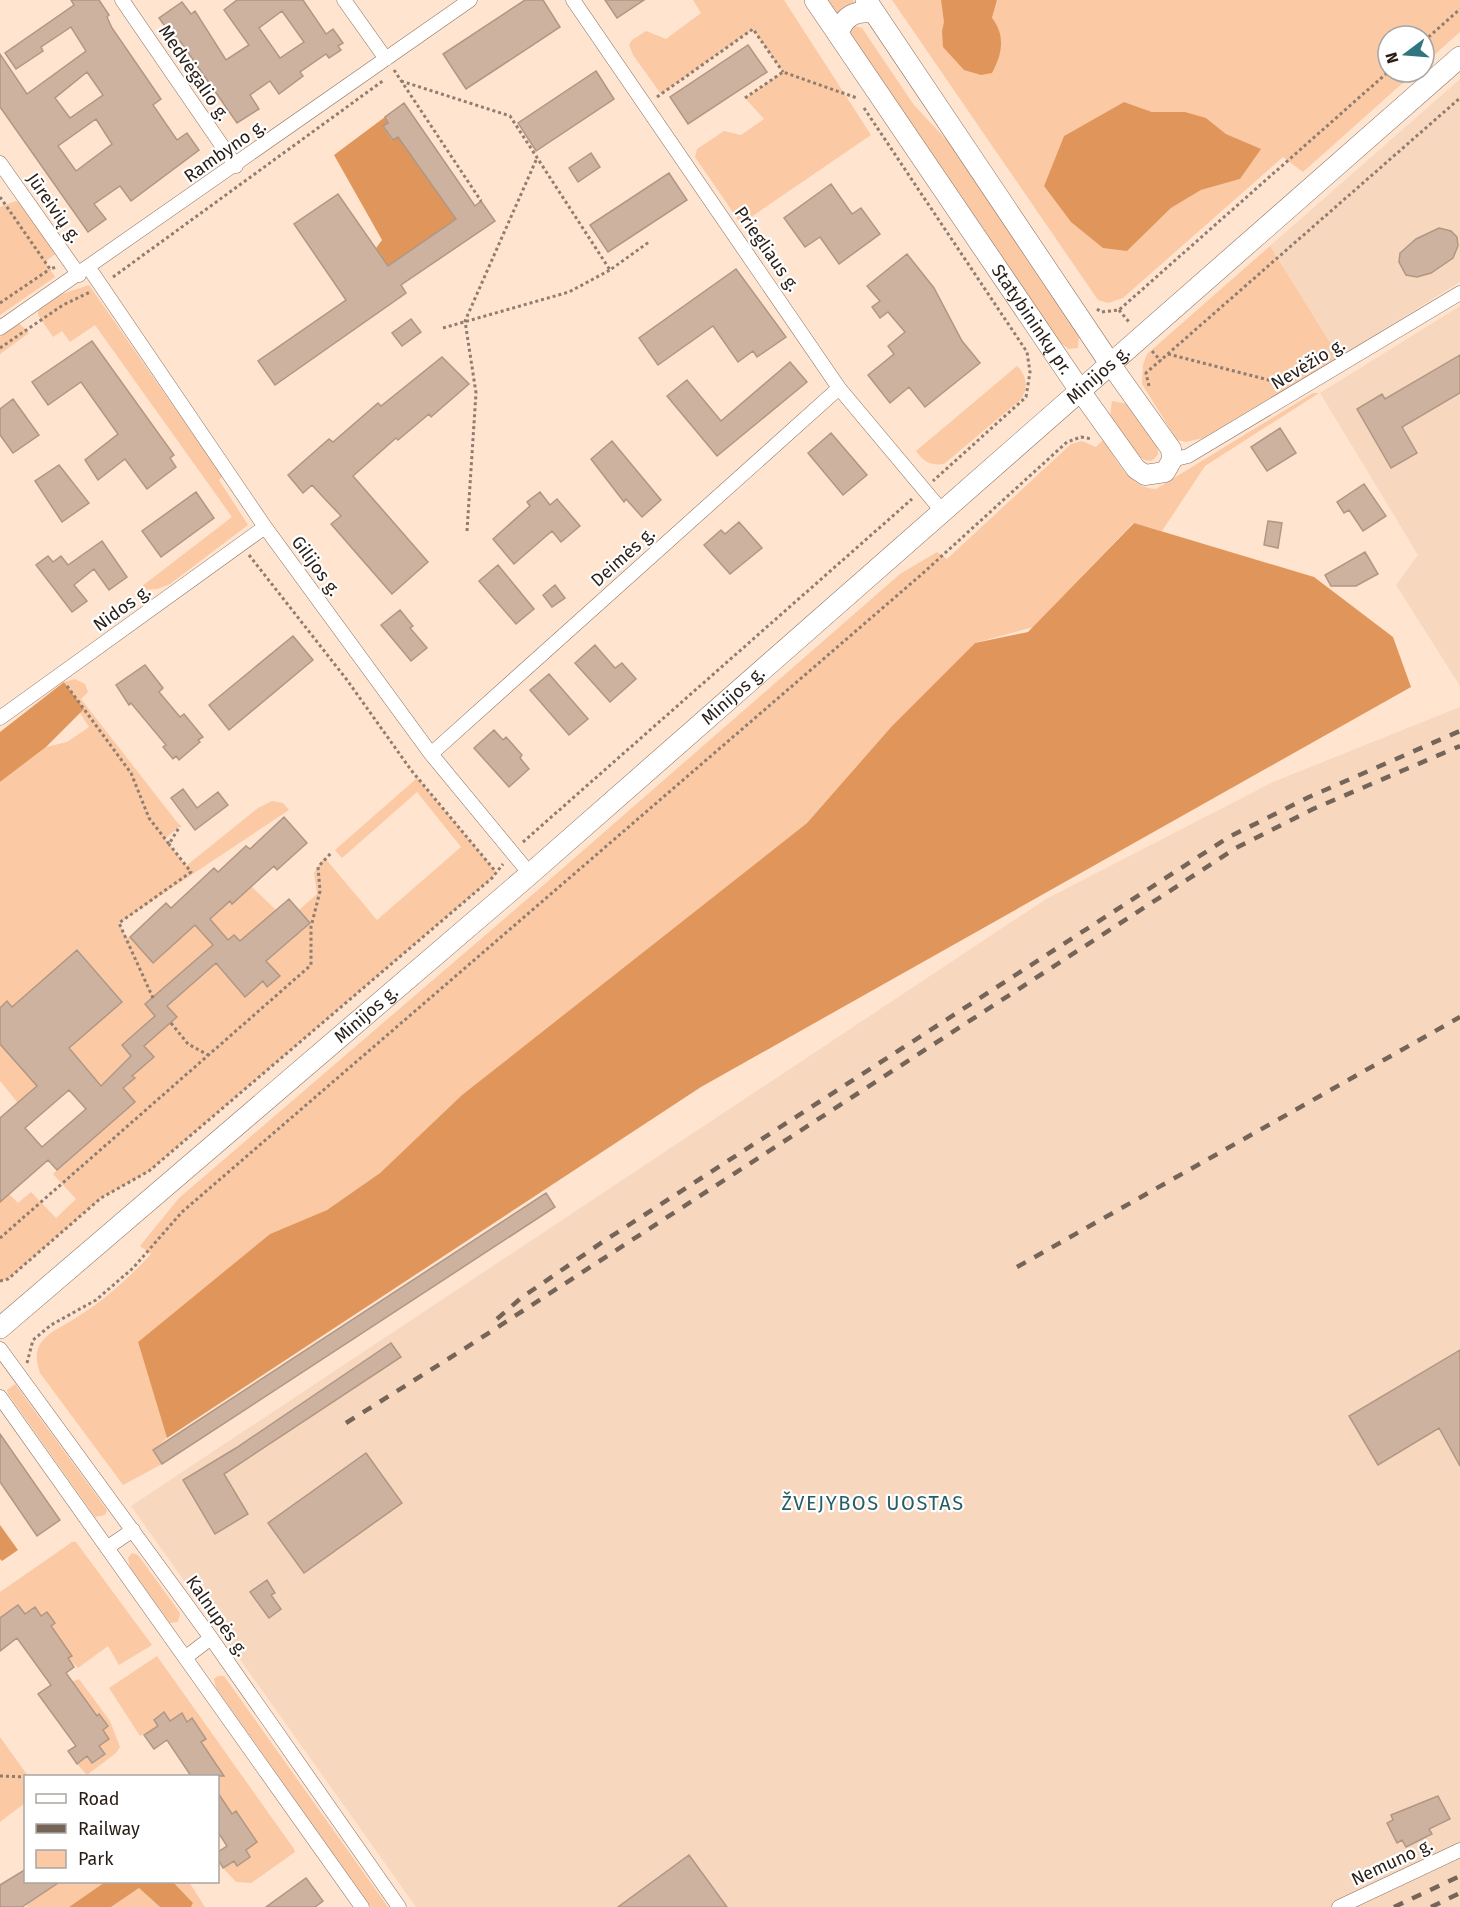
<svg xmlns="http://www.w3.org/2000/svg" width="1460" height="1907" font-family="'Fira Sans',sans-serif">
<rect width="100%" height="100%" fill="#ffe4d0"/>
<path fill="#f8d7bf" d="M1460,79V282L1339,357L1270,246Z
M1460,306V686L1396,585L1418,555L1320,393Z
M1460,707V1907H416L131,1506L1046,899L1273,782Z"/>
<path fill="#fbc9a4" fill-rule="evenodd" d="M693,0H784L871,135L741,224L695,157L697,149L724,131L741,135L764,119L745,98L783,72L753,29L661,94L633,55L629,45L632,40L646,31L666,39L701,13Z
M826,0H853L857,6L839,18Z
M892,0H941L945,22L942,31L992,18L997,0H1460V32L1424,64V36H1388V72H1415L1303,172L1283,157L1123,298L1108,303L1098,300ZM1124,102L1152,112L1206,118L1226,134L1260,149L1240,179L1201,190L1171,208L1127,251L1044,186L1064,136Z
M855,26L862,28L914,105L952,146L1079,334L1078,348L1069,349L1058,341L851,36V28Z
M16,201L21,204L55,254L45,262L55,277L0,315V207Z
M1270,246L1339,357L1203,438L1186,442L1177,440L1142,384L1143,365L1147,354Z
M89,285L222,476L219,480L248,525L170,584L157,589L137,590L232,517L95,325L70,342L62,331L53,337L38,315V311L56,296Z
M19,323L29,333L0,354V337Z
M1017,366C1027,375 1029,390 1020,400L944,464C930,466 923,461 916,451Z
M1313,393H1319L1205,466L1162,531L1133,523L1033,627L975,643L892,726L807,823L462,1095L380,1173L327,1210L270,1234L138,1342L167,1438L153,1450L162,1464L123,1485L40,1373C37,1364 35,1355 39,1346C44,1336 55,1330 64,1325C99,1305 124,1283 151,1254L140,1246L179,1198L539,889L900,574L937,552L947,559L1071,444L1082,441L1096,447L1103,440C1117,460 1129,488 1156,489Z
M1112,401L1128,404L1157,444L1158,454C1144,479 1118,428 1110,417Z
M75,679L85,684L88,692L81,699L180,826L165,839L186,866L258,808L272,801L283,803L289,810L119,923L126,937H130L153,962L195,925L199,929L230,901L233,903L251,886L276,910L246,948L234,935L228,940L220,930L210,939L214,945L145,1004L155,1016L122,1045L131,1056L101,1086L69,1048L122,1001L78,950L12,1007L7,1001L0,1008V782L46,747L67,742L89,727L80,713L84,709L64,682Z
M417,778L496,872L492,878L149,1171L101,1198L8,1279L0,1281V1196L9,1194L18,1203L31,1192L56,1218L76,1199L53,1174L135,1102L123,1088L135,1079L132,1076L154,1057L144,1046L177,1017L167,1006L216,963L245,997L263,981L268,987L279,977L266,961L309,923L299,910L317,894L314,873L324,857L377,920L461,847L417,792L342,858L335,850Z
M0,1044L29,1077L44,1080L18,1103L0,1081Z
M15,1384L107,1510L105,1515L95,1517L8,1394L7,1390Z
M72,1542H76L152,1645L119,1665L108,1646L78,1668L68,1658L71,1656L51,1626L55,1623L47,1612L41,1616L35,1607L25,1614L18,1605L0,1630V1592Z
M132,1553L138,1555L180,1613L178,1622L170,1623L130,1567L128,1558Z
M157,1656L294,1849L295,1852L251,1883L236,1882L223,1868L234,1861L237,1866L250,1857L246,1850L236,1811L232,1814L218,1793L216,1776L222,1773L201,1742L206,1739L192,1718L187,1722L181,1714L170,1721L164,1712L154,1719L158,1726L140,1736L109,1688Z
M218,1676H224L388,1907H371L216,1688L214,1679Z
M79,1679L110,1721L120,1747L116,1753L87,1775L77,1764L87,1756L92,1763L105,1754L99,1746L109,1739L103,1730L108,1726L99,1714L97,1716L75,1685L68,1683Z
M0,1737L28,1776H26L25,1803L0,1822Z
M53,1882H105L69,1907H28L26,1905L55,1885Z
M173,1882H189L205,1907H191L193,1903Z
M139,1888L160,1907H111Z"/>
<path fill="#e0965a" d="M941,0H997L992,18C1006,36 1002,54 992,73L981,75L964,70L943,47L942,31L944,22Z
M1124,102L1152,112H1185L1206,118L1226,134L1261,149L1240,179L1201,190L1171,208L1127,251L1103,248L1071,222L1044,186L1064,136Z
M385,117L388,123L383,127L392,140L398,137L456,219L388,266L376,248L382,240L334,155Z
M1134,523L1314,577L1393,637L1411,687L701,1087L167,1438L138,1342L270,1234L327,1210L380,1173L462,1095L807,823L892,726L975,643L1028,632Z
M64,682L84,709L46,747L0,782V732Z
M0,1525L18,1550L2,1561L0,1559Z
M105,1882H173L193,1903L191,1907H160L139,1888L111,1907H69Z"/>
<path fill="#ccb29f" stroke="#b09784" stroke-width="1.5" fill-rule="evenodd" d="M71,0H99L109,15L107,17L112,28L161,99L153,105L177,140L187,133L199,150L131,201L120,186L94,204L106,219L88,232L0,107V54L27,94L86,51L71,27L41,47L43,51L16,69L5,53L74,5ZM87,72L103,95L70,118L55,98ZM96,119L112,144L76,171L58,146Z
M237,0H303L326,34L333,29L343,43L338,46L341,50L329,58L326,54L300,72L303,76L279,94L270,81L250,95L259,109L237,123L180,41L177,43L159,18L182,2L191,14L195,11L226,60L249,45L224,10ZM282,11L304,42L280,58L259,28Z
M525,0H543L560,27L466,89L443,54Z
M605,0H644L617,18Z
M748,45L767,72L688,124L670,97Z
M596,71L614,99L536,151L518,123Z
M404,103L475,206L481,201L495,221L401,285L406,293L275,385L258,361L346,300L294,224L338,194L388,266L456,219L398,137L393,140L383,126L388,123L385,117Z
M591,153L600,167L578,182L569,168Z
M669,173L687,200L608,252L590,225Z
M831,184L852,214L861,208L880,234L839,264L820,237L805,247L784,218Z
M1439,228L1451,231L1457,237L1458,246L1453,258L1431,273L1417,277L1406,275L1399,262L1400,253L1416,239Z
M907,254L934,288L962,341L980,363L925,407L909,387L890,403L868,375L894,354L888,346L905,332L888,312L880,318L872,307L880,301L867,286Z
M736,269L786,337L757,357L753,351L738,362L713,326L658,365L639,338Z
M411,319L421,332L402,346L392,333Z
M92,341L174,455L170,458L176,467L147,489L125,459L98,480L85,460L118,434L81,382L48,405L32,382Z
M1460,355V393L1402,427L1417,453L1391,468L1357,409L1382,394L1385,399Z
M442,357L469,384L431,417L429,414L398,440L396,438L353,476L428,562L392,594L331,524L341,516L323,497L312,485L303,493L288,475L329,439L333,442L378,403L381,406Z
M790,362L807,382L717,456L667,396L687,380L721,421Z
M13,399L39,435L13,453L0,435V409Z
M1280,428L1296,453L1267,471L1251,447Z
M831,433L867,475L843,495L808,453Z
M612,441L661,500L642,517L626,499L624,502L591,459Z
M59,465L89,503L62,522L35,481Z
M1364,484L1386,516L1363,531L1349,510L1344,513L1337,502Z
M196,492L214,518L161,557L142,531Z
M540,492L550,505L557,499L580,526L561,542L552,531L514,564L493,539L530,506L527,502Z
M1268,521L1282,523L1278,548L1264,545Z
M739,522L762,548L730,574L704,545L721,530L725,534Z
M102,541L127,577L109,590L94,569L74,585L87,601L72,612L36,565L48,556L53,562L61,556L68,565Z
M1365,552L1378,574L1356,586H1331L1325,575Z
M498,565L534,609L516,624L479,581Z
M555,585L565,598L552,607L543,595Z
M400,610L413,626L410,628L427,648L411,661L381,625Z
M293,636L313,660L229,730L209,705Z
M595,645L615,668L622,663L636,679L610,702L575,663Z
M145,665L163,688L159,692L180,717L184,714L203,737L198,740L200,742L179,760L176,756L173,759L163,747L166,745L131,703L129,705L116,685Z
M549,674L588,719L569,735L530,690Z
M494,730L503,740L506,737L522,755L520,758L529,769L509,787L474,748Z
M183,789L197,808L218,792L228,805L195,830L171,798Z
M284,817L307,843L277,870L274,866L232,904L230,901L210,919L228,940L234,935L240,941L289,899L310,923L266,961L280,976L267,987L263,981L245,997L216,963L167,1006L177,1017L144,1046L154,1057L132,1076L135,1078L123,1088L135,1102L57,1170L48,1160L0,1202V1118L37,1086L0,1044V1008L7,1001L12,1007L77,950L122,1002L69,1048L101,1086L131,1056L122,1045L155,1016L145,1004L213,945L195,925L153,963L130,937L166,903L171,908L214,868L218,872L246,846L250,849ZM69,1090L86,1109L42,1147L25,1128Z
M546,1193L555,1207L162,1464L153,1450Z
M391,1343L401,1357L224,1474L248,1514L215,1534L183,1480L236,1448Z
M1460,1350V1466L1439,1428L1378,1465L1349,1416Z
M0,1434L60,1520L37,1536L0,1482Z
M366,1453L402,1503L304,1573L268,1523Z
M267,1580L275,1593L271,1595L281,1609L269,1618L250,1592Z
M18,1605L25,1614L35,1607L41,1616L47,1612L55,1623L51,1626L72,1656L68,1658L74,1667L66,1673L97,1716L99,1714L108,1726L103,1730L109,1739L99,1746L105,1754L92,1763L87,1756L77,1764L68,1751L76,1746L38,1694L51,1685L17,1638L0,1651V1618Z
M164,1712L170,1721L182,1713L187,1722L192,1718L206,1739L201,1742L224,1776H191L167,1740L154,1749L144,1735L158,1726L154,1720Z
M218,1793L232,1814L236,1811L257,1842L246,1850L250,1857L237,1866L234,1861L223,1868L218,1859V1852L227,1846L218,1832Z
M1438,1796L1450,1819L1429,1829L1432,1834L1406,1847L1402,1840L1397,1843L1387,1823L1393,1820L1391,1815Z
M689,1855L727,1907H618Z
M26,1869V1881H61L22,1907H0V1885Z
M306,1878L323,1901L315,1907H266Z"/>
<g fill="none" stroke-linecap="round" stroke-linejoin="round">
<defs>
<path id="street" d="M122,0L236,166
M344,0L386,59
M573,0L839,388L942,511
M0,163L79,275
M89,268L265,527L431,754L530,874
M0,328L470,0
M1172,460L1188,456L1460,293
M0,718L265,527
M431,754L839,388
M0,1349L211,1638L399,1907
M0,1397L362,1907
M108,1547L133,1530
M186,1657L211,1638
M1339,1907L1460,1850"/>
<path id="secondary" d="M1081,392L1136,469L1145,475L1165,472L1172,460L1171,449L1111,365"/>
<g id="primary">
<path id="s1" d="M815,0L1081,392"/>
<path d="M866,0L1111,365"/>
<path d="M838,33C845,15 855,11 873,12"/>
<path id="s2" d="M0,1328L530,874L1460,57"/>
</g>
</defs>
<use href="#street" stroke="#866e5d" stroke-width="15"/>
<use href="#secondary" stroke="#866e5d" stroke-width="21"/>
<use href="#primary" stroke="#866e5d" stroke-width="22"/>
<path stroke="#8f7d70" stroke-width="3" stroke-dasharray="3 3" stroke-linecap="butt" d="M1424,41L1460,9
M394,70L481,201
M401,81L510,116L610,270L649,242
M657,97L753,29L783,72
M745,98L783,72L857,98
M864,108L1027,352L1030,372L1026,397L933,481
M0,197L50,269L56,267
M113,277L384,80
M0,303L50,269
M1097,309L1101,312L1119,310L1388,72
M1119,310L1129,322
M443,328L569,292L610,270
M0,348L63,305L90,292
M1152,351L1161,361
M1168,354L1280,383
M1149,386L1146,373L1460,98
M467,531L476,393L465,321L537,158
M249,555L347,680L411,770L496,872
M67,686L131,773L149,818L169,844L180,826
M523,842L912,499
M153,998L119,923L191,872L169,844
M171,1023L188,1044L210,1056
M0,1238L311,965V927L320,891L318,867L332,852
M0,1281L8,1279L101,1198L149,1171L492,878L503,864
M27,1363L33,1340L51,1325L96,1300L133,1268L182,1212L922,574L1067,442L1081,437L1092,439
M0,1776L26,1777"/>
<use href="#street" stroke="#fff" stroke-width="14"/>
<use href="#secondary" stroke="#fff" stroke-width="20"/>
<use href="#primary" stroke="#fff" stroke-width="21"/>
<path stroke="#756559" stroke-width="4.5" stroke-dasharray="10 10" stroke-linecap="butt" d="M1017,1267L1460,1017
M497,1319L521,1298L604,1241L1229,837L1309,797L1460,731
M346,1423L464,1349L1236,848L1313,809L1460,746
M1394,1907L1460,1876
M1431,1907L1460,1893"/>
</g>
<g text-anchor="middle" stroke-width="4.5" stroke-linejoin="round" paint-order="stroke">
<g font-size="18" fill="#281e17" stroke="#fff">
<text transform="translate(194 73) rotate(56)" y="6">Medvėgalio g.</text>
<text transform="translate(225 151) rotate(-35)" y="6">Rambyno g.</text>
<text transform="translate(54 208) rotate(55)" y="6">Jūreivių g.</text>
<text transform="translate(767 249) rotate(55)" y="6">Priegliaus g.</text>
<text dy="6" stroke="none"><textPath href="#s1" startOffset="386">Statybininkų pr.</textPath></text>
<text transform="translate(1308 364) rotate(-31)" y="6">Nevėžio g.</text>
<text dy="6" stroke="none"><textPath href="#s2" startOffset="1454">Minijos g.</textPath></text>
<text transform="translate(623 557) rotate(-42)" y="6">Deimės g.</text>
<text transform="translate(316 566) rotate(54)" y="6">Gilijos g.</text>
<text transform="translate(122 608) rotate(-36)" y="6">Nidos g.</text>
<text dy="6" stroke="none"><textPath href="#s2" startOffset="968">Minijos g.</textPath></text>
<text dy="6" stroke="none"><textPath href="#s2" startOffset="482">Minijos g.</textPath></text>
<text transform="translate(217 1616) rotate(55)" y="6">Kalnupės g.</text>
<text transform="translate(1392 1862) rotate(-25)" y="6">Nemuno g.</text>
</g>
<g font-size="20" letter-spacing="1.5" fill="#255e66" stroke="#fff">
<text x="873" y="1510">ŽVEJYBOS UOSTAS</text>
</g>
</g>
<rect x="24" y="1775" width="195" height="108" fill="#ffffff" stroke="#a9a5a2" stroke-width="1.5"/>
<rect x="36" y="1794" width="30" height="9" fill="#ffffff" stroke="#a9a5a2" stroke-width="1.5"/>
<text x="78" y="1805" font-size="18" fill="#281e17">Road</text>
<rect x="36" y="1824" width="30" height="9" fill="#756559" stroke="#a9a5a2" stroke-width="1.5"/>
<text x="78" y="1835" font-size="18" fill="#281e17">Railway</text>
<rect x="36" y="1850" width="30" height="18" fill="#fbc9a4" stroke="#a9a5a2" stroke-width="1.5"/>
<text x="78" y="1865" font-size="18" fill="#281e17">Park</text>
<g transform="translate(1406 54) rotate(254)"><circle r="28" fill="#ffffff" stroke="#a9a5a2" stroke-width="1.5"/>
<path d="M0-4.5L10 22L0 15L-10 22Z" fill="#2f7681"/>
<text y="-9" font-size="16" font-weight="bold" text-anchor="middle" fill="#281e17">N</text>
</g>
</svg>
